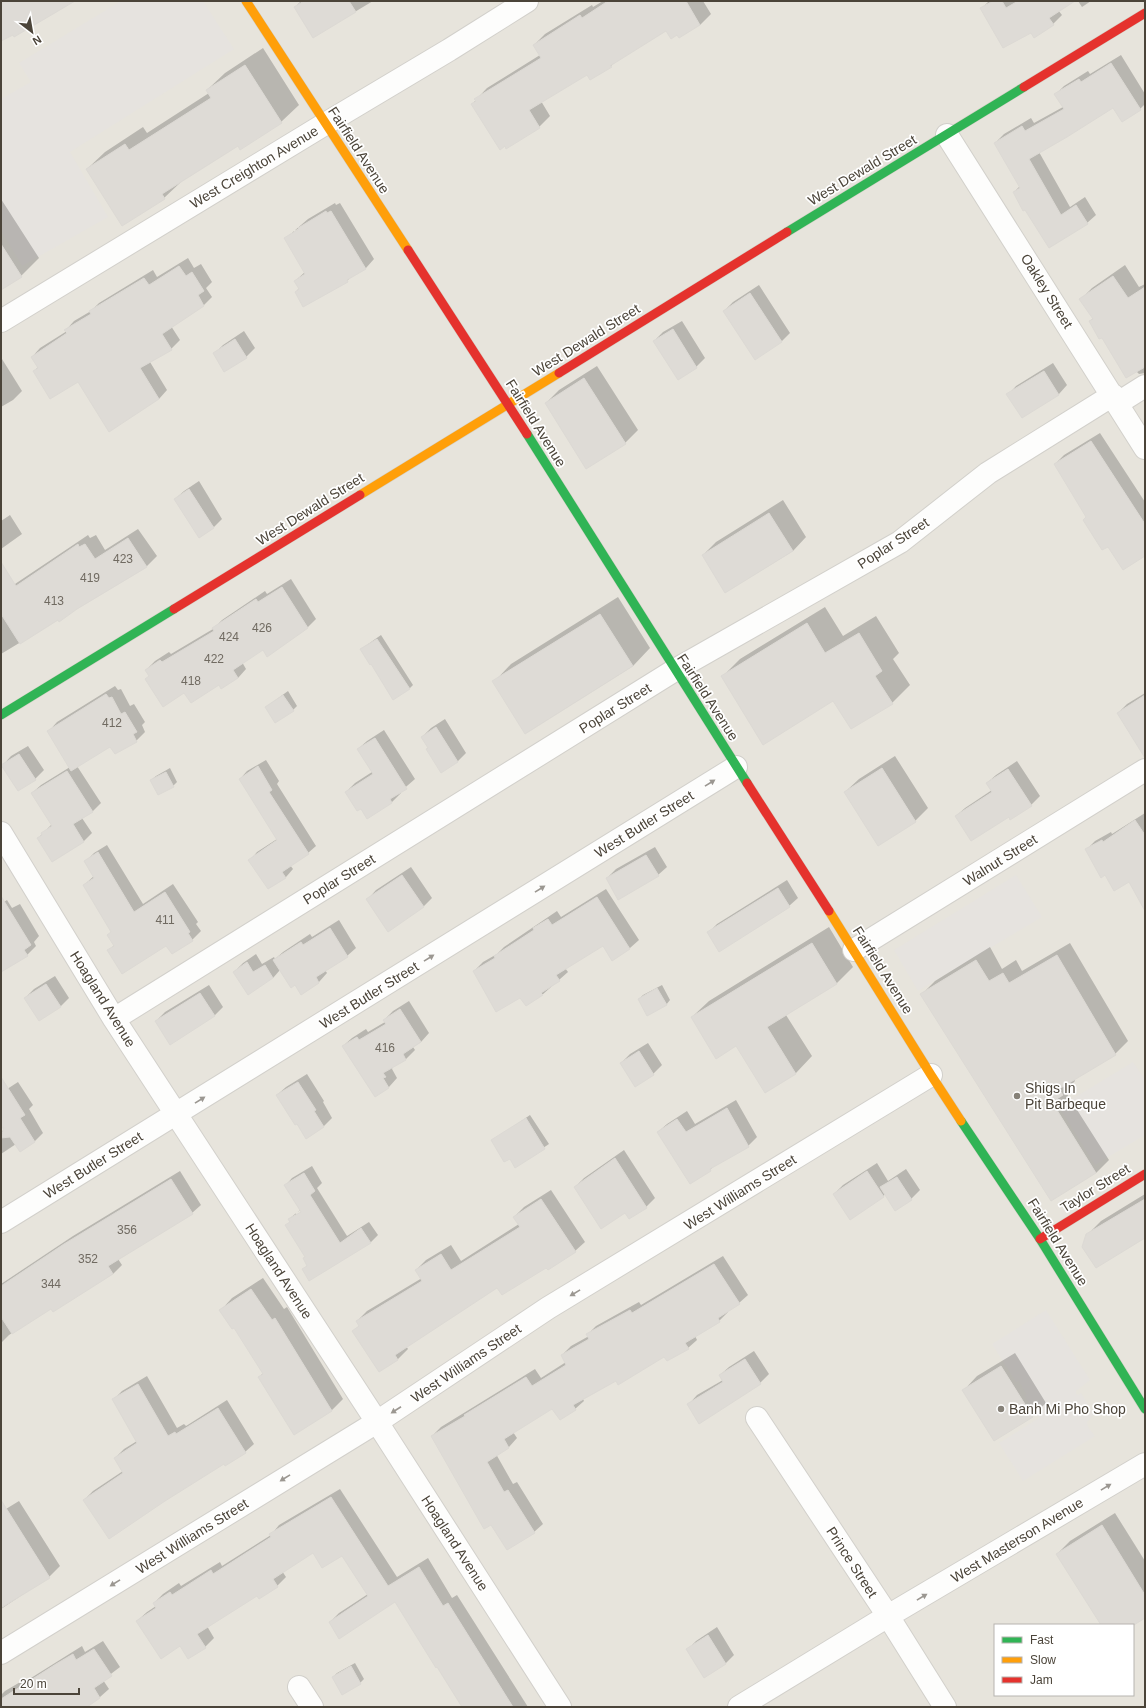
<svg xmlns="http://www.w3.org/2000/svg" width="1146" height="1708" font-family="Helvetica,sans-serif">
<rect width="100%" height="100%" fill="#f4f2ee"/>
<path fill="#e7e4dc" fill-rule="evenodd" d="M1,1H1145V1707H1ZM995,1625H1133V1695H995Z"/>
<path fill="#e6e3df" d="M121,1H203L234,49L70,152L108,217L22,266L1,231V99L31,82L19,63Z
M1016,875L1042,917L918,991L894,950Z
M1133,1062L1145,1080V1135L1095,1165L1059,1107Z
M1046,1310L1090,1380L1076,1391V1394L1078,1395L1081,1393L1094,1414L1087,1422L1088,1427L1095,1436L1023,1481L999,1443L1039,1418L1024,1395L1026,1394L1019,1381L1016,1382L992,1344Z"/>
<path fill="#0003" fill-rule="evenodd" d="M301,1H373L313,37L295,7Z
M603,1H703L711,14L700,25L678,34L667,30L617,60L611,66L588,73L541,101L550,116L539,127L472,104L487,88L540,55L534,45L545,34L592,5L593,7Z
M989,1H1073L1058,10L1062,15L1053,24L1031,32L981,9Z
M1078,1H1091L1082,7Z
M263,48L299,105L281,122L240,148L238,145L182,181L164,198L87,169L105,152L143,127L147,133L209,93L207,90L225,73Z
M1121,55L1145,94V104L1140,109L1113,106L1039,152L1070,207L1085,197L1096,215L1087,223L1050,247L1014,192L1020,186L995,143L1004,134L1031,118L1034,123L1063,107L1056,94L1064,86L1088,71L1090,74Z
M1,199L39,258L21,276L1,289Z
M335,203L336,205L340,203L374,259L366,268L352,276L347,281L296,292L299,288L295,281L305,272L286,238L308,219ZM303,226L294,233V231Z
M188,258L194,268L201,264L212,282L206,288L212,297L204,305L171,326L180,340L171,349L150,362L167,390L159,399L34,371L38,367L32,357L40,348L67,331L66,330L74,321L91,311L99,303L153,270L157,277Z
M1125,265L1139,287L1145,284V373L1139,374L1102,337L1090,321L1093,318L1081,299L1092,288Z
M759,285L790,333L782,341L724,311L733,302Z
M682,321L705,358L696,367L654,341L663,332Z
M244,331L255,348L246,357L214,354L223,345Z
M2,359L22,391L13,400L1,407Z
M1053,363L1067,385L1059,394L1022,417L1008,395L1016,386Z
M597,366L638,430L625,443L546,403L559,390Z
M1100,433L1145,502V554L1087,517L1055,464L1064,455Z
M199,481L222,519L214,527L175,499L184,491Z
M783,500L806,537L793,551L726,592L703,555L716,542Z
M10,515L22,534L1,549V521Z
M138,529L157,556L147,566L1,654V600L15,584L88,535L90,538L96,535L105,550Z
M291,579L316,619L308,627L263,649L242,662L246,669L238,678L184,692L150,676L146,670L155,661L169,652L171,654L213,629L222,620L265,591L267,594Z
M618,597L650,648L633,666L526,733L494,682L511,664Z
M825,607L843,636L876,616L899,653L893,659L910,685L892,703L722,677L740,659Z
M381,635L413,685L409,689L361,649Z
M115,686L118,690L121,689L130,706L134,704L145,722L142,725L145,732L136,741L115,753L111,746L77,766L101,803L93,811L82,818L92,833L84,841L53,861L38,838L52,824L32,793L41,785L70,767L49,731L57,722Z
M288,691L297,706L293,710L266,707Z
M1145,693V737L1118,713L1127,704Z
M445,719L466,753L457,762L427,749L429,747L422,737L431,728Z
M384,730L415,779L400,792L401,793L392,802L367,817L361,808L346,792L355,783L372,772L358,749L367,741Z
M28,746L44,770L35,779L18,790L3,765L11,756Z
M895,756L928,808L915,821L845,792L859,779Z
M266,760L279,781L277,784L316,846L308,853L290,865L293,869L286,877L269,888L250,860L257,852L277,839L240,779L247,771Z
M1017,761L1040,796L1031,805L1011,818L1009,816H956L965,808L992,790L987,783L996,775Z
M170,768L177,782L173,786L151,780L156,776Z
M1145,813V890L1129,881L1106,874L1086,850L1095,841L1111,832L1112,834Z
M107,845L143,904L173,884L198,922L196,924L201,931L192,940L172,953L166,945L109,951L114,945L112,932L84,885L94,876L85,862L94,853Z
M655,847L667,867L658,875L607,878L616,869Z
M411,867L432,898L423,907L368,899L376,890Z
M787,880L798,898L789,906L708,933L717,924Z
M606,889L639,940L630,948L612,960L603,944L565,968L568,972L542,995L521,996L474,971L483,962L497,954L504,947L557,911L561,917Z
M7,900L12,908L20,904L39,936L34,942L36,946L27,955L1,971V904Z
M339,920L356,948L347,956L325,970L327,973L319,982L301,993L295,984L280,970L273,978L234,972L243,963L256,954L262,964L274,957L275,959L283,952L310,934L312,937Z
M829,927L853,967L837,983L786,1015L812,1056L796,1073L766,1092L736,1045L692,1017L709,1001Z
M1070,943L1128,1041L1115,1054L1074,1079L1075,1081L1065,1091L1109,1160L1096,1173L922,994L935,981L990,947L1002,969L1016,960L1022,971Z
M55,976L69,998L61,1006L25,998L34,989Z
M209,985L223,1007L214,1016L156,1021L165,1012Z
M662,985L670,1000L666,1005L639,999L643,995Z
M409,1001L429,1033L421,1042L413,1047L415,1050L406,1059L393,1066L392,1069L397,1078L389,1087L375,1096L343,1046L352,1038L366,1029L368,1032L385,1022L384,1020L393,1011Z
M648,1043L662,1065L653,1074L635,1086L621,1063L630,1054Z
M307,1074L324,1101L323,1102L332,1118L324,1126L306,1137L277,1095L286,1087Z
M18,1082L33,1105L29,1109L43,1133L35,1141L16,1144L1,1154V1132L6,1128L1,1120V1093Z
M736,1100L757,1137L748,1146L714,1166L710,1170L658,1132L667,1124L687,1111L695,1124Z
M530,1115L549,1144L516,1166L510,1157L492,1141Z
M624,1150L655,1198L646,1207L625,1211L575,1187L584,1178Z
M877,1163L888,1181L906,1169L920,1190L911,1199L886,1194L850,1218L834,1194L843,1185Z
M312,1166L322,1183L317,1188L347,1236L369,1222L378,1235L371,1242L309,1279L303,1270L308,1265L306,1257L289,1219L300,1210L285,1186L292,1178ZM304,1208L305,1210L296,1215V1213Z
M180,1171L201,1205L192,1213L118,1259L122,1265L113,1274L51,1308L9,1335L1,1343V1284L73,1236Z
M551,1190L585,1242L575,1251L547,1266L497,1287L406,1346L408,1349L398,1359L379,1371L354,1331L360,1325L357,1321L367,1311L422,1278L416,1270L426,1260L451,1245L461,1261L519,1224L514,1217L524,1207Z
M1145,1194V1237L1087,1235L1101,1221Z
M723,1256L748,1295L739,1303L727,1311L728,1312L719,1321L695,1336L697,1340L688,1348L665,1355L616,1380L583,1399L584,1401L575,1409L553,1407L513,1432L517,1438L509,1447L496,1454L513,1484L517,1482L543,1524L534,1532L432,1436L441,1427L535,1369L541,1378L566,1362L562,1355L571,1346L589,1336L588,1334L596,1326L639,1302L641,1305Z
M263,1278L284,1309L287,1307L343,1399L332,1410L259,1377L263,1373L234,1326L221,1310L232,1298Z
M754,1351L769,1374L760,1383L689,1404L697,1395L723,1380L720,1375L729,1367Z
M1015,1353L1046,1403L1032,1416L964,1390L977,1376Z
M147,1376L177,1428L184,1424L186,1426L227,1400L254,1444L245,1452L224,1463L84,1500L93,1491L123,1471L115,1458L124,1449L137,1441L113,1400L122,1391Z
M340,1489L397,1577L428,1558L452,1598L457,1595L528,1707H463L395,1600L330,1622L339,1613L368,1594L342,1555L313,1552L282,1571L286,1577L277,1586L257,1595L207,1626L214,1638L205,1647L180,1645L137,1621L147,1612L156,1606L154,1603L163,1594L179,1583L181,1586L220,1562L222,1566L271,1535L279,1525Z
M19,1501L60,1566L49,1577L1,1609V1512Z
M1115,1513L1145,1561V1617L1132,1625H1102L1057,1554L1070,1541Z
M717,1627L734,1655L726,1663L704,1677L687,1650L696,1641Z
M103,1641L120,1667L103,1680L109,1689L100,1697L85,1707H1V1695L5,1691L22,1681L23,1683L82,1646L85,1652Z
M355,1663L364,1679L360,1683L333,1677L337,1673Z"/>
<path fill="#dedbd6" stroke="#dcd9d4" d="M1,1H75L14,37L13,35L1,41Z
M304,1H349L356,12L313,38L294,7Z
M608,1H686L700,25L679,38L677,35L671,39L666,31L610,66L612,67L590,80L587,75L529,110L540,128L506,149L505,146L500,150L471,104L476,101L474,99L541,58L533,45L580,15L582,18Z
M993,1H1002L1006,8L1018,1H1075L1049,18L1054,25L1034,38L1031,33L1003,48L980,8Z
M1111,63L1141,110L1122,122L1113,108L1067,137L1029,159L1061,215L1076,205L1088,224L1049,248L1025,210L1023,211L1013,192L1020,188L994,143L1022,126L1025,131L1064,109L1054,94L1079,79L1081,82Z
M245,65L282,123L240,150L238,146L162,194L165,199L122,226L86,169L125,144L129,150L211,98L206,90Z
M326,211L327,213L331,211L366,269L347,280L348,282L303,307L295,292L299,289L294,281L305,274L284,238L299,229L298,228Z
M1,244L22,277L1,290Z
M179,266L186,276L192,272L204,291L198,295L204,306L162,334L172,350L140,368L159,399L109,432L78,382L50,399L33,371L38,368L31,357L67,333L64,330L91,314L89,311L144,278L149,285Z
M1113,276L1128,298L1145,287V367L1126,378L1102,338L1099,339L1089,321L1093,319L1079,299Z
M750,293L782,342L755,360L723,311Z
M673,329L697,368L678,380L653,341Z
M235,339L247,358L224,372L213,353Z
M1044,371L1059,395L1022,418L1006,394Z
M584,378L626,444L586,469L545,403Z
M1091,441L1145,524V556L1123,570L1108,547L1102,550L1083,520L1086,517L1054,464Z
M189,489L214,528L199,538L174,499Z
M769,513L793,551L725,593L702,555Z
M128,538L147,567L77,609L59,622L58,620L20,644L1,614V562L16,586L78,544L79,547L85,544L95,559Z
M282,587L308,628L267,657L263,650L233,670L238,678L221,689L219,685L191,703L184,693L163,707L145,679L149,676L145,670L160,660L162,662L214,631L212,628L256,599L258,602Z
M600,614L633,666L525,734L492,681Z
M807,623L825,653L859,633L882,671L875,676L893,704L851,729L833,701L763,745L721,676Z
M377,639L410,689L393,700L371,664L370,665L360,649Z
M106,694L109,698L112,697L121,714L125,712L137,732L133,734L137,742L115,754L110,747L71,771L47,731Z
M283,695L294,711L275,723L265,707Z
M1145,695V758L1117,713Z
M436,727L458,762L441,773L426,749L428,748L421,737Z
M375,738L407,789L390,799L392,803L367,819L361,809L357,811L345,792L373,774L357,749Z
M19,754L36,780L18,791L1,765Z
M258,766L272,790L269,792L309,854L282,872L286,878L268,889L248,860L277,840L239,779Z
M882,768L916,822L878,846L844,792Z
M1008,769L1032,806L1010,820L1009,817L971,841L955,816L992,792L986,783Z
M67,771L93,812L73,824L84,842L52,862L37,838L42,835L41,833L52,826L31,793Z
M166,772L174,787L158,795L150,780Z
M1135,820L1145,835V911L1129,882L1114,891L1105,875L1101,878L1085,849L1102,840L1103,842Z
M98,852L134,912L165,892L190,932L188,933L193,941L172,954L166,946L122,974L107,950L114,946L107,935L111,932L83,885L94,878L84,861Z
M646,855L659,876L618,900L606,878Z
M402,875L424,907L388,932L366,899Z
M778,888L790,907L719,952L707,932Z
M1,896L31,945L24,950L28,956L1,972Z
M597,897L630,949L612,961L603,946L556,975L560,981L541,993L543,995L526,1006L520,998L496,1012L473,971L495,958L494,956L534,930L533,928L548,919L552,925Z
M330,928L348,957L316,977L319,983L301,995L295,985L291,988L273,960L301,942L303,945Z
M812,943L837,984L767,1027L796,1074L765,1093L736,1046L716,1059L691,1017Z
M1057,955L1116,1055L1059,1089L1063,1095L1052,1102L1096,1173L1051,1201L920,994L976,960L989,981L1003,973L1009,983Z
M247,962L253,972L265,965L273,978L248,995L233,972Z
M46,984L61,1007L39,1021L24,998Z
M657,988L667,1005L647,1016L638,999Z
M200,993L215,1016L170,1045L155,1021Z
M400,1009L421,1042L403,1054L406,1060L383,1073L386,1077L383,1078L389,1088L375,1097L342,1046L357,1037L359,1040L386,1024L383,1020Z
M639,1051L654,1075L635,1087L620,1063Z
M1,1077L25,1115L20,1118L35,1142L20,1152L10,1137L1,1138L4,1127L1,1129Z
M298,1082L316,1110L314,1111L324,1127L306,1139L297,1124L295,1125L276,1095Z
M727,1108L749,1147L710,1169L711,1171L690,1184L657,1132L677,1119L686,1132Z
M526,1118L545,1149L515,1168L510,1159L504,1162L491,1140Z
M615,1158L647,1208L629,1219L625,1213L601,1229L574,1187Z
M867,1171L884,1197L850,1220L833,1194Z
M304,1173L315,1191L310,1195L340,1243L361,1228L371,1243L309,1281L302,1269L307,1266L303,1258L305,1257L285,1225L290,1222L288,1219L301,1212L284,1185Z
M897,1177L912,1200L895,1211L880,1187Z
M171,1179L193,1214L108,1266L113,1274L53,1312L51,1309L12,1334L1,1317V1286L64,1244Z
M541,1199L576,1252L548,1270L546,1268L502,1295L497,1288L395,1355L398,1360L379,1372L352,1331L359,1326L356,1321L422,1281L415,1270L441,1254L451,1270L520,1227L513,1217Z
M1145,1199V1238L1096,1268L1082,1247L1086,1234Z
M714,1264L740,1304L718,1318L720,1322L685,1343L689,1349L667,1361L664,1357L618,1385L616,1381L573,1405L576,1410L560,1420L552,1409L504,1439L509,1448L487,1462L504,1492L508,1490L535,1533L507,1550L491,1525L484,1529L431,1436L465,1416L464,1415L526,1377L532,1386L566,1365L561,1355L589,1339L586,1334L630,1310L632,1313Z
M251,1289L272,1320L275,1318L332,1411L294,1435L258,1377L263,1374L234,1328L232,1329L219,1310Z
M745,1359L761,1384L699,1424L687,1404L723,1382L719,1375Z
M1001,1366L1033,1417L994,1441L962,1390Z
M138,1384L168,1436L175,1432L176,1434L218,1408L246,1453L225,1466L224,1464L165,1501L109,1539L83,1500L123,1473L114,1458L137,1443L112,1399Z
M331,1497L388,1586L419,1567L443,1606L448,1603L513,1707H462L437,1667L436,1668L395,1602L339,1639L329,1622L368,1596L342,1556L322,1568L313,1553L273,1579L278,1587L259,1599L257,1596L197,1634L206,1648L188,1659L180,1646L161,1659L136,1621L156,1608L153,1603L170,1592L172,1595L211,1570L213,1574L271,1537L269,1534Z
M1,1500L50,1578L1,1608Z
M1102,1525L1145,1595V1618L1134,1625H1101L1056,1554Z
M708,1635L726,1664L704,1678L686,1649Z
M94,1649L112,1676L94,1688L100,1698L87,1707H1V1699L56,1664L73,1654L76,1660Z
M351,1666L361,1684L342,1695L332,1677Z"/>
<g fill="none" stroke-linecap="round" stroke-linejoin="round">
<defs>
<path id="street" d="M947,135L1145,448
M1,321L325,124L449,50L527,1
M1118,403L1145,386
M1,833L114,1019L377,1422L560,1707
M854,950L1145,770
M114,1019L675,670L900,542L988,473L1113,395
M1,1222L736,767
M757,1418L888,1616L945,1707
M1,1653L377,1422L548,1308L931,1075
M299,1687L312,1707
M739,1707L888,1616L1145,1464"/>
<path id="fast" d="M787,232L1024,87
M527,434L747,783
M1,715L174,609
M961,1121L1040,1239L1145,1409"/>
<path id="slow" d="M246,1L408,250
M360,495L559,373
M829,911L931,1075L961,1121"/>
<path id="jam" d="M1024,87L1145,13
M408,250L527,434
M559,373L787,232
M174,609L360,495
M747,783L829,911
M1040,1239L1145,1174"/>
</defs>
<use href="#street" stroke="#d2d0cb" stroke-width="24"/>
<use href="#fast" stroke="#d3cfc5" stroke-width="10"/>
<use href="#slow" stroke="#d3cfc5" stroke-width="10"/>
<use href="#jam" stroke="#d3cfc5" stroke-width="10"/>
<use href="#street" stroke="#fdfdfc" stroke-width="22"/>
<use href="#fast" stroke="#30b455" stroke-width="9"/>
<use href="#slow" stroke="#ff9f0a" stroke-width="9"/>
<use href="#jam" stroke="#e5322d" stroke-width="9"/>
</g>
<defs><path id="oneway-solid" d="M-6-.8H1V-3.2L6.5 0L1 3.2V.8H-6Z"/></defs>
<g fill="#9b9791">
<use href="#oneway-solid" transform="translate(710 783) rotate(-32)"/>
<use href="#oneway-solid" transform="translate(540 889) rotate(-32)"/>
<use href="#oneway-solid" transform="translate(429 958) rotate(-32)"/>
<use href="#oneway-solid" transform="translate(200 1100) rotate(-32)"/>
<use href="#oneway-solid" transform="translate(575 1293) rotate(149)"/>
<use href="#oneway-solid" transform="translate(396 1410) rotate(147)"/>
<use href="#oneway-solid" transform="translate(285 1478) rotate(148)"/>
<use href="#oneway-solid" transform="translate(1106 1487) rotate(-31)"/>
<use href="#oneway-solid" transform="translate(115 1583) rotate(148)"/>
<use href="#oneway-solid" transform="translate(922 1597) rotate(-31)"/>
</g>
<g fill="#868178" stroke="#fff" stroke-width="1.5">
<circle cx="1017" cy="1096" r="4"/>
<circle cx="1001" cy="1409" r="4"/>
</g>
<g text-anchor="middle" stroke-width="3.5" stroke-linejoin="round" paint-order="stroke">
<g font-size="12" fill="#706a61">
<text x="123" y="563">423</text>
<text x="90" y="582">419</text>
<text x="54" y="605">413</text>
<text x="262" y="632">426</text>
<text x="229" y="641">424</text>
<text x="214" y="663">422</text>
<text x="191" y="685">418</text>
<text x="112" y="727">412</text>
<text x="165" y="924">411</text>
<text x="385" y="1052">416</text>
<text x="127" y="1234">356</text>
<text x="88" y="1263">352</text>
<text x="51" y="1288">344</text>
</g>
<g font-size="14" fill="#4b4439" stroke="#fff">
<text transform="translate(359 150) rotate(57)" y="5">Fairfield Avenue</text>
<text transform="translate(254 167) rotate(-31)" y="5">West Creighton Avenue</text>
<text transform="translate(862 170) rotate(-31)" y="5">West Dewald Street</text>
<text transform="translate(1047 291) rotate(58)" y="5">Oakley Street</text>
<text transform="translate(586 340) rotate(-32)" y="5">West Dewald Street</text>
<text transform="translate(536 423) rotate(58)" y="5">Fairfield Avenue</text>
<text transform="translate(310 509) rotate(-32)" y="5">West Dewald Street</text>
<text transform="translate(893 543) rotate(-33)" y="5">Poplar Street</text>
<text transform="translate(708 697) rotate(57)" y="5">Fairfield Avenue</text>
<text transform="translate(615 708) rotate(-32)" y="5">Poplar Street</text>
<text transform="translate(644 824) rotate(-32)" y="5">West Butler Street</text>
<text transform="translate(1000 860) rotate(-32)" y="5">Walnut Street</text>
<text transform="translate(339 879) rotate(-32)" y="5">Poplar Street</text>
<text transform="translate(883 970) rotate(58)" y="5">Fairfield Avenue</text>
<text transform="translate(369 995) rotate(-32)" y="5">West Butler Street</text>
<text transform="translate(103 999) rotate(58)" y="5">Hoagland Avenue</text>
<text transform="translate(93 1165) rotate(-32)" y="5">West Butler Street</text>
<text transform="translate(1095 1188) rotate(-32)" y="5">Taylor Street</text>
<text transform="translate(740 1192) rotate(-32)" y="5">West Williams Street</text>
<text transform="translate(1058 1242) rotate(58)" y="5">Fairfield Avenue</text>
<text transform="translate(279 1271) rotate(57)" y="5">Hoagland Avenue</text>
<text transform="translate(466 1363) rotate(-34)" y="5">West Williams Street</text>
<text transform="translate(192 1536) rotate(-32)" y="5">West Williams Street</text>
<text transform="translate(1017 1540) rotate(-31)" y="5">West Masterson Avenue</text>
<text transform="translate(455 1543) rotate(57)" y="5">Hoagland Avenue</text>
<text transform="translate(852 1562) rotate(57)" y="5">Prince Street</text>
</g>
<g font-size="14" fill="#4b4439" stroke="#fff" text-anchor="start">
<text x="1025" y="1093">Shigs In<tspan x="1025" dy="16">Pit Barbeque</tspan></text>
<text x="1009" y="1414">Banh Mi Pho Shop</text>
</g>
</g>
<rect width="1146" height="1708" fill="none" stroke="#4b4439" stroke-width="4"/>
<rect x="994" y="1624" width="140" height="72" fill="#ffffff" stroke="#b7b4b0"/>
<rect x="1002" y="1637" width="20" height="6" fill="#30b455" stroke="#b7b4b0"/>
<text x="1030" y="1644" font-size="12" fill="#4b4439">Fast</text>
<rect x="1002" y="1657" width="20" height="6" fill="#ff9f0a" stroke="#b7b4b0"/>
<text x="1030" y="1664" font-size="12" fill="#4b4439">Slow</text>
<rect x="1002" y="1677" width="20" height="6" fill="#e5322d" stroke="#b7b4b0"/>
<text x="1030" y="1684" font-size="12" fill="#4b4439">Jam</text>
<g transform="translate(32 32) rotate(149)" stroke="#ffffff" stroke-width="3" paint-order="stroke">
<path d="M0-3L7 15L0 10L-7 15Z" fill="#4b4439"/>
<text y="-6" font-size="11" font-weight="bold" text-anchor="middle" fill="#4b4439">N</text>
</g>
<path d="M14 1688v6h65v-6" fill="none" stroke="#4b4439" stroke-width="2"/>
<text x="20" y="1688" font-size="12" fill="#4b4439" stroke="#ffffff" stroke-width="3" paint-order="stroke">20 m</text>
</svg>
